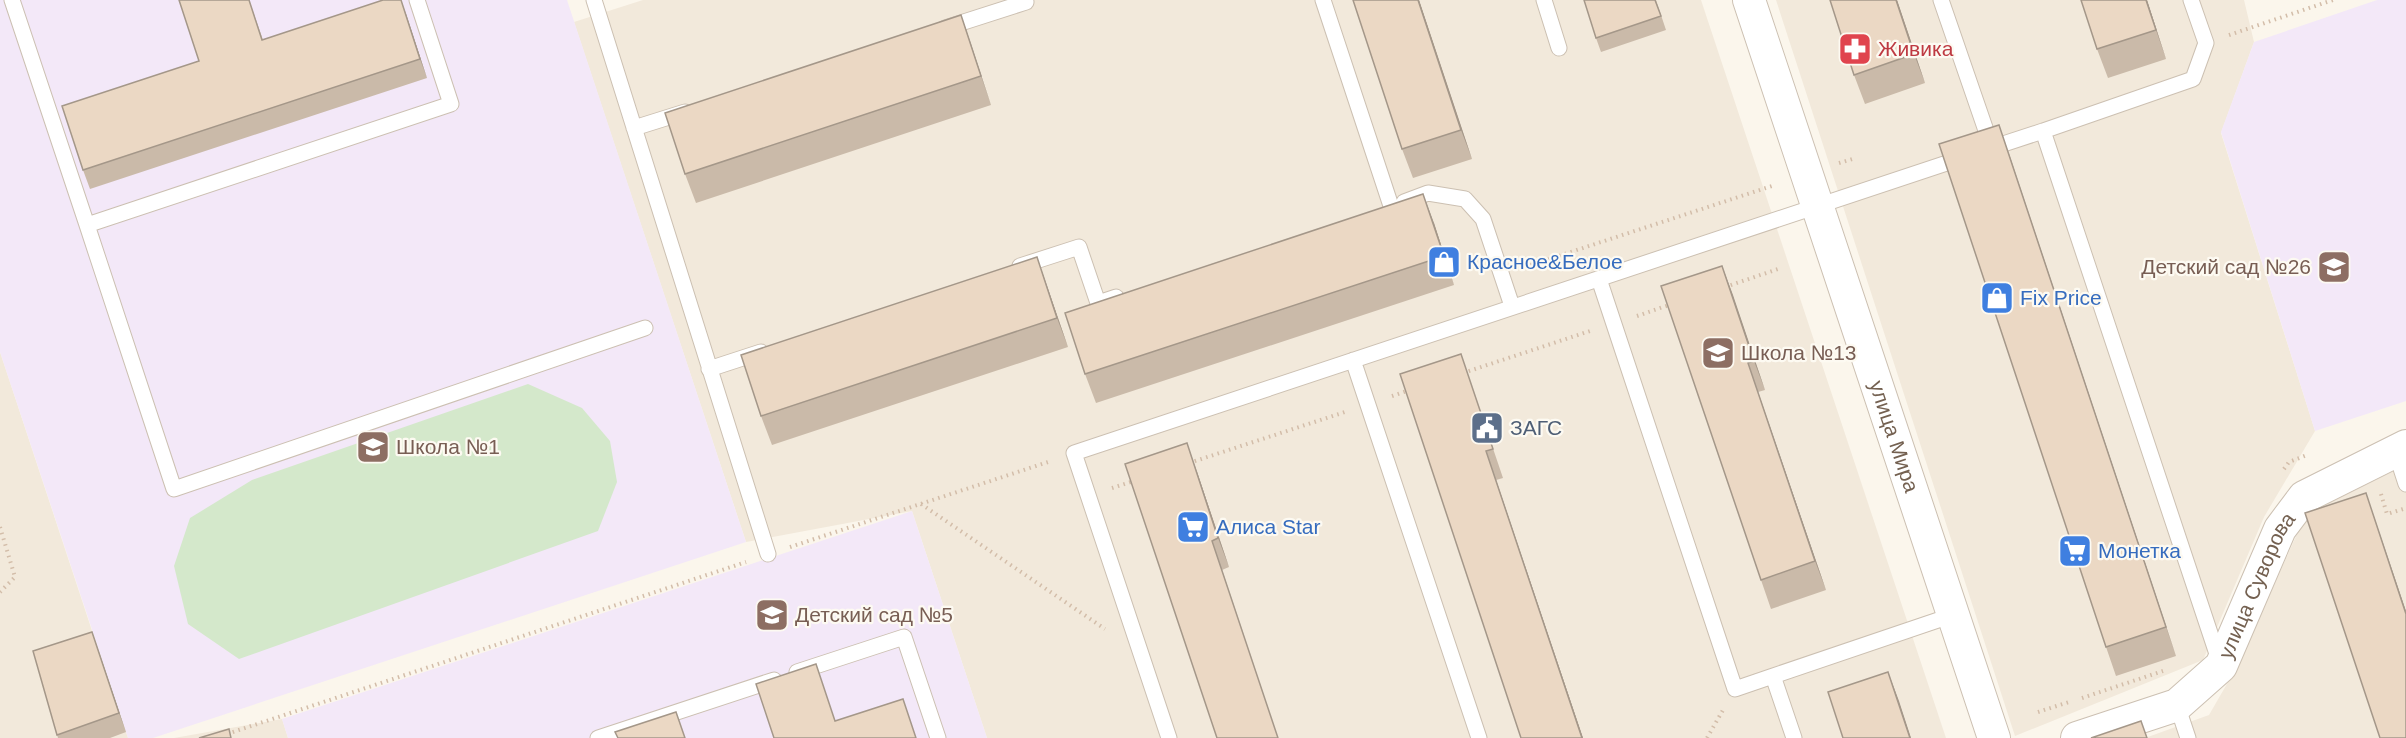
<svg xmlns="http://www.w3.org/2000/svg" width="2406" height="738" font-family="Helvetica,sans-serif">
<rect width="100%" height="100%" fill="#fbf6ec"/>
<path fill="#f2e9db" d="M643,0H1701L1946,738H987L912,511L746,542L574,22Z
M1776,0H2244L2254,42L2221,133L2315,431L2264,517L2203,660L2015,736Z
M0,352L99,652L128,738H0Z
M2406,465V738H2145L2209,715L2235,670L2309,508L2361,480Z
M282,719L288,738H174Z"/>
<path fill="#f3e8f8" d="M0,0H567L746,542L153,738H128L0,352Z
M2377,0H2406V401L2315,431L2221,132L2254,42Z
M912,511L987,738H288L282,719Z"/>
<path fill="#d4e8cb" d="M528,384L582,408L610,441L617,482L598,531L239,659L188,624L174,566L190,518L252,480Z"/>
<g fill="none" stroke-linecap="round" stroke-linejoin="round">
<defs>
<path id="service" d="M12,0L87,225L451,104L417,0
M594,0L768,554
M1323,0L1391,206
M1544,0L1559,48
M1941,0L1992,148
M945,28L1026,2
M634,128L685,112
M2043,131L2193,79L2206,43L2191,0
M1988,149L2043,131L2220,663
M1404,202L1428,193L1465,199L1483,219L1512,306
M87,225L174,489L645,328
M1020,266L1079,247L1098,303L1116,297
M1599,279L1735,689L1773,676
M1353,360L1479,738
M709,369L761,352
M2395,450L2406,484
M797,672L904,637L938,738
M2177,705L2188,738
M598,738L774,680
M1169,738L1074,453L1965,157
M1794,738L1773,676L1953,615"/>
<g id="minor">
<path id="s1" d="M1749,0L1994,738"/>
<path id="s2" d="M2077,738L2177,705L2221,666L2280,529L2304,497L2406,446"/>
</g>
</defs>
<use href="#service" stroke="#ccc0b2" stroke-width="17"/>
<use href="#minor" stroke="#ccc0b2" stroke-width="34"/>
<path stroke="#d3bda9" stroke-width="4" stroke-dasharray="1.5 4.5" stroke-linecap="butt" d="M2229,35L2333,0
M1839,163L1856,158
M1525,267L1775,185
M1725,287L1781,268
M1637,316L1672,304
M1463,373L1590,331
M1392,396L1410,390
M1189,463L1345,412
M2284,469L2289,462L2307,455
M1112,488L1134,481
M2381,494L2387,514L2403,509
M921,504L1105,629
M0,527L15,577L0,592
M790,547L1051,461
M2082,698L2163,671
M2038,712L2069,702
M227,734L746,562
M1707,738L1723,710"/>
<use href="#service" stroke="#fff" stroke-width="15"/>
<use href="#minor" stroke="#fff" stroke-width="32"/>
</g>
<path fill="#cabaa9" d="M179,0H249L263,40L406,14L427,78L90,189L83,170L199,61Z
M1353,0H1419L1472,159L1413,178L1402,149Z
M1656,0L1666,30L1601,52L1596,38Z
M1897,0L1925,83L1865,104L1854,75Z
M2147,0L2166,59L2108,78L2097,49Z
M961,15L991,105L696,203L685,174Z
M2009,154L2176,656L2116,676L2106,647Z
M1434,223L1454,285L1096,403L1085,374Z
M1037,257L1068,347L772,445L761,416Z
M1722,266L1765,390L1758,392L1826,590L1771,609L1761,580Z
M1461,354L1503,478L1496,480L1583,738H1521Z
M1197,472L1229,567L1222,570L1217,738Z
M92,632L126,732L110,738H58L33,651Z"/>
<path fill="#a49789" d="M401,0L406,14L427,78L420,59Z
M1418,0H1419L1472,159L1461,130Z
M1896,0H1897L1925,83L1914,54Z
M2146,0H2147L2166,59L2156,30Z
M961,15L971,44L991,105L981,76Z
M1999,125L2009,154L2176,656L2166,627Z
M1423,194L1434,223L1454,285L1444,256Z
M1037,257L1047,286L1068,347L1057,318Z
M1722,266L1733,295L1765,390L1754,361Z
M1748,363L1758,392L1826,590L1815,561Z
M1187,443L1197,472L1229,567L1218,538Z
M1486,451L1496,480L1583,738H1582Z
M2366,493L2406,611V614Z
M1212,541L1222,570L1278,738Z
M92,632L99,652L126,732L119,713Z
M1888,672L1899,701L1911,738H1910Z"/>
<path fill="#ebd8c4" stroke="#a49789" stroke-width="1.5" d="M179,0H249L262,40L383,0H401L420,59L83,170L62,106L199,61Z
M1353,0H1418L1461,130L1402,149Z
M1584,0H1655L1661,16L1596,38Z
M1830,0H1896L1914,54L1854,75Z
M2081,0H2146L2156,30L2097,49Z
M961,15L981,76L685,174L665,113Z
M1999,125L2166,627L2106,647L1939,144Z
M1423,194L1444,256L1085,374L1065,313Z
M1037,257L1057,318L761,416L741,355Z
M1722,266L1754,361L1748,363L1815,561L1761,580L1661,286Z
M1461,354L1493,449L1486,451L1582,738H1521L1400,374Z
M1187,443L1218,538L1212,541L1278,738H1217L1125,464Z
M2366,493L2406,614V738H2380L2305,513Z
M92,632L119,713L57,735L33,651Z
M816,664L835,721L903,699L916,738H774L756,684Z
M1888,672L1910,738H1843L1828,692Z
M676,712L685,738H618L615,732Z
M2141,721L2147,738H2091Z
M229,729L231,738H199Z"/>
<defs>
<symbol id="pharmacy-square" viewBox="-11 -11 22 22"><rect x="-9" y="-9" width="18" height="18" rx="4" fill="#e0444e" stroke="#fdfaf2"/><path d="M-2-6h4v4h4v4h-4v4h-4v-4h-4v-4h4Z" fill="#fff"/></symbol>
<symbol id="shop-square" viewBox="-11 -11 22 22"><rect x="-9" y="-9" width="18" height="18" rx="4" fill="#3f7fe0" stroke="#fdfaf2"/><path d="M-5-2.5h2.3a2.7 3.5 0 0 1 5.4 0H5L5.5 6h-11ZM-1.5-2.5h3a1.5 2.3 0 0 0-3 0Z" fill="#fff"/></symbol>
<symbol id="school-square" viewBox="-11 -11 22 22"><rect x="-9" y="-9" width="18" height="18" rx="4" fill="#8d6e63" stroke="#fdfaf2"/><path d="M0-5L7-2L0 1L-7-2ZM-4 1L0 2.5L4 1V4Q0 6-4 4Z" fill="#fff"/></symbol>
<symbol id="civic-square" viewBox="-11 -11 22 22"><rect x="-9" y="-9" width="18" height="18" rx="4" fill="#5c6f8a" stroke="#fdfaf2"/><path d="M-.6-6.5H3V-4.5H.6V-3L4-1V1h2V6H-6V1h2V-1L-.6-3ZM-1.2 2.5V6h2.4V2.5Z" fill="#fff"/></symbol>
<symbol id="supermarket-square" viewBox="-11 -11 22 22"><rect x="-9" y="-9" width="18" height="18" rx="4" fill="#3f7fe0" stroke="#fdfaf2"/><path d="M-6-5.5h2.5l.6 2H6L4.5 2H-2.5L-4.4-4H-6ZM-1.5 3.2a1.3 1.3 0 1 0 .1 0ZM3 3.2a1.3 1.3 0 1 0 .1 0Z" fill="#fff"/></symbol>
</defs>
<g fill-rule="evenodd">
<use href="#pharmacy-square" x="1836" y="30" width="38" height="38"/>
<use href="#shop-square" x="1425" y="243" width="38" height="38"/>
<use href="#school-square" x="2315" y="248" width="38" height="38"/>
<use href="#shop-square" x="1978" y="279" width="38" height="38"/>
<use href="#school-square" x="1699" y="334" width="38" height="38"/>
<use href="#civic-square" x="1468" y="409" width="38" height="38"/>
<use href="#school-square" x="354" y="428" width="38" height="38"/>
<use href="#supermarket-square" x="1174" y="508" width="38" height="38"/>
<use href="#supermarket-square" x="2056" y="532" width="38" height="38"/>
<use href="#school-square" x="753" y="596" width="38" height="38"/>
</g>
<g text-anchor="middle" stroke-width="4.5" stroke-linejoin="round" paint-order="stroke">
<g font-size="21" fill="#be3a42" stroke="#fdfaf2" text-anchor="start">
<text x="1878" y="56">Живика</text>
</g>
<g font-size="21" fill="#366cbe" stroke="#fdfaf2" text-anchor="start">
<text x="1467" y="269">Красное&amp;Белое</text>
<text x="2020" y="305">Fix Price</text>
<text x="1216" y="534">Алиса Star</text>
<text x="2098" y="558">Монетка</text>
</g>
<g font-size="21" fill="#785e54" stroke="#fdfaf2" text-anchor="start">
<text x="2311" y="274" text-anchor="end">Детский сад №26</text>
<text x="1741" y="360">Школа №13</text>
<text x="396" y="454">Школа №1</text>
<text x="795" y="622">Детский сад №5</text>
</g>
<g font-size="21" fill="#4e5e75" stroke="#fdfaf2" text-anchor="start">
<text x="1510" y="435">ЗАГС</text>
</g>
<g font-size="21" fill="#746151" stroke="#fdfaf2">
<text dy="7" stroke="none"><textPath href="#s1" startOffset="460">улица Мира</textPath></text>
<text dy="7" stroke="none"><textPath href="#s2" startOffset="252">улица Суворова</textPath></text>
</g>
</g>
</svg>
